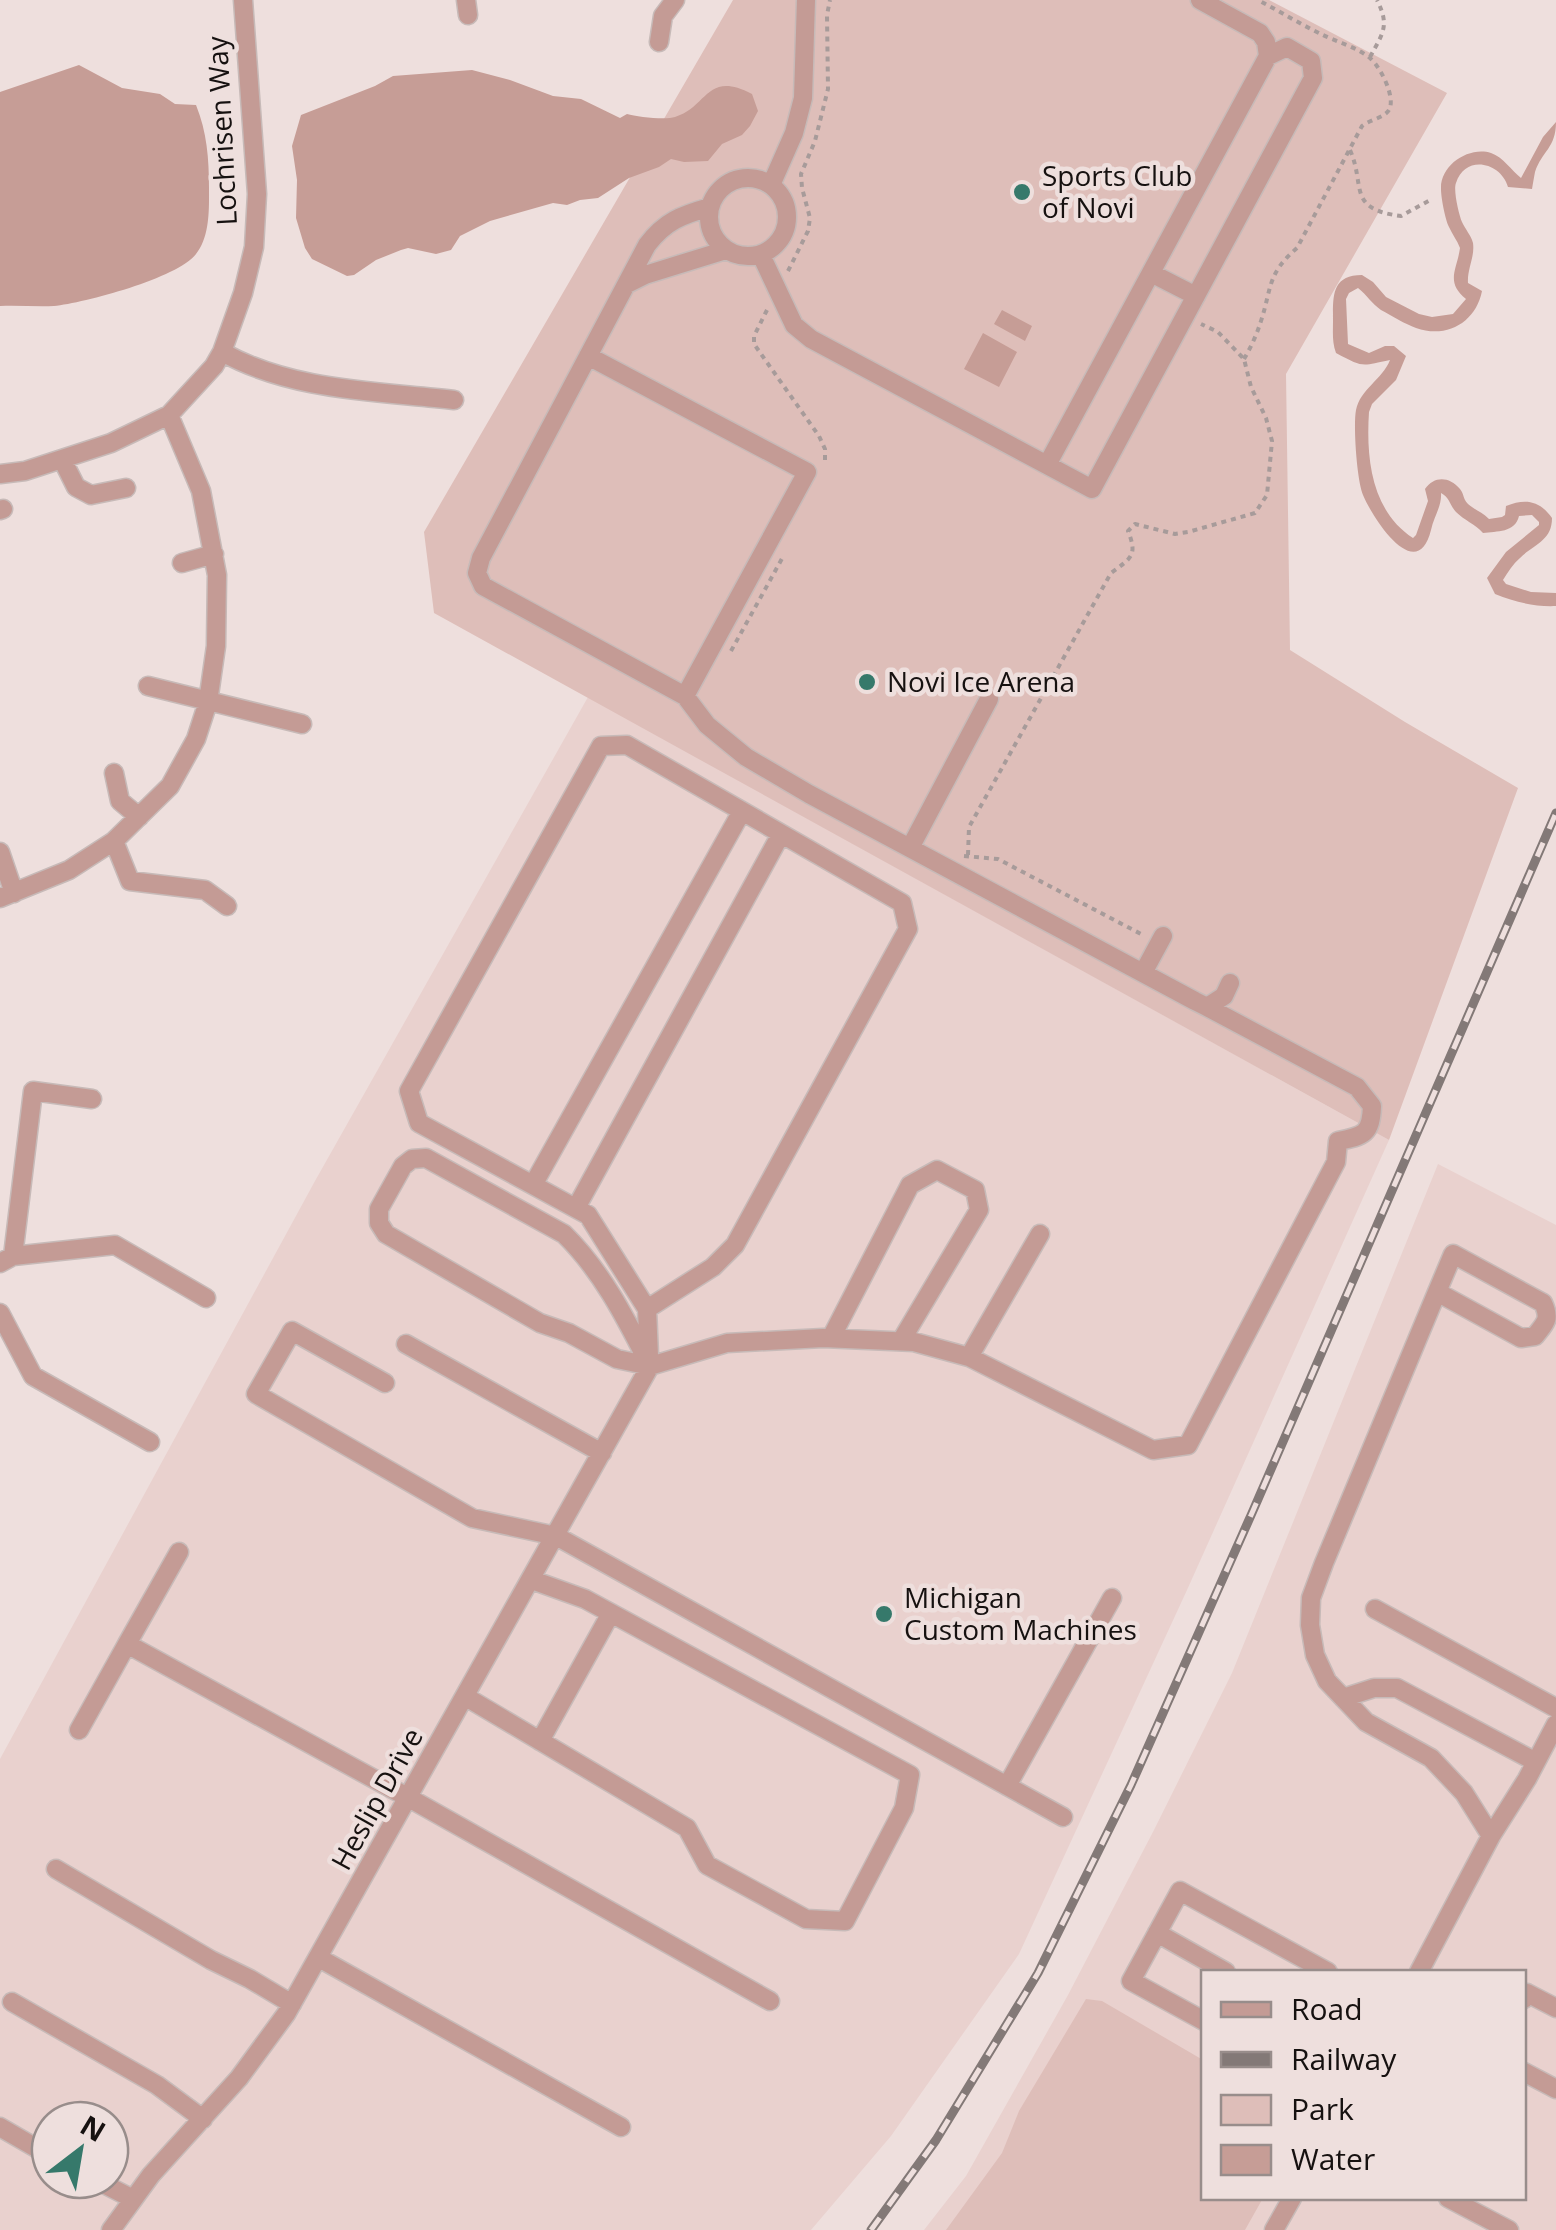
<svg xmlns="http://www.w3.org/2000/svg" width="1556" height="2230" font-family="'Open Sans',sans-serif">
<rect width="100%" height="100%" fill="#eedfdd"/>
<path fill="#e9d1ce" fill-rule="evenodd" d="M588,697L1389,1140L1187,1590L1019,1954L891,2136L811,2230H0V1759L315,1181ZM50,2120H110V2180H50Z
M1438,1164L1556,1225V2230H924L966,2176L1068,1995L1154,1830L1232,1673ZM1204,1972H1524V2198H1204Z"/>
<path fill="#debeb9" d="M733,0H1269L1447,93L1286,374L1290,650L1405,722L1518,788L1389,1140L434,613L424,532Z
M1086,1999L1102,2001L1203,2060L1204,2198H1263L1245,2230H946L1002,2153L1019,2111Z"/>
<path fill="#c69d96" d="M79,65L122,88L160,94L175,104L196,105C207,132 209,159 209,188C209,210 210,236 196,254C178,278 84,303 54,306C36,307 18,305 0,306V92Z
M472,70L510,80L553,96L581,99L620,118L627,114C637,117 666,120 675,117C708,107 706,70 752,94L758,111L750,126L742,135L722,144L708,161L684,162L671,159L659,167L629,178L598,198L580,200L567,205L553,203L490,221L460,236L451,250L436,254L408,248L401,250L376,260L354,275L347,276L312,259L305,248L296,218L297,180L292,146L301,115L375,86L393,76Z
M1556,122C1556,148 1542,151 1535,172C1534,177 1533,183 1532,189L1508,187C1501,162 1465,154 1456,183C1453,190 1459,215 1462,222C1465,229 1471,235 1473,243C1475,257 1467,269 1468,283L1482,291C1476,322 1447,339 1416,328C1405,324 1392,316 1381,310C1372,304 1367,295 1358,288L1349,293L1346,299L1348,344L1369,353L1385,346H1394L1406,356L1396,380L1372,404L1369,412C1366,457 1371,511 1413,538L1416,535L1428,501L1425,489C1434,476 1449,476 1460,489C1465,496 1462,497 1468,504C1475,510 1482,512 1489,519L1502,517L1505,515L1506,506C1526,498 1540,501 1552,518C1552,541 1534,544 1520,558C1513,564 1508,572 1503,580L1506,584L1531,592L1556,593V606C1535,607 1515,602 1495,594L1487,578L1506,552L1539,525V522L1532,515L1519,516C1515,533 1497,531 1483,533C1475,524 1464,520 1456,512C1449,504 1450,498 1441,493C1442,506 1434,516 1431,530C1417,586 1373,519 1363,495C1357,481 1353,426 1356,410C1360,389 1382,380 1390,360C1361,366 1364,368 1336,353C1332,342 1333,333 1333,321C1333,297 1331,275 1362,275L1373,282L1386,297L1419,314L1432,317L1453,314L1466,299C1445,282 1457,270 1460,248C1457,240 1452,234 1449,227C1445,219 1441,197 1441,189C1440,165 1469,146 1491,153C1503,157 1512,171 1521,178L1543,137Z
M1002,310L1032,326L1025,341L994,324Z
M983,333L1017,352L999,387L964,369Z"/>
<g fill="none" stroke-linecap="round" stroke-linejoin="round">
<defs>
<path id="minor" d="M466,0L468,15
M1200,0L1260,33L1266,42L1268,56L1047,465L1092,489L1313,78L1311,61L1287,47L1268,56
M659,42L663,16L675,0
M709 217a39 39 0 1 1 78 0a39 39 0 1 1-78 0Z
M771,185L794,133L803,98L806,0
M710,207C682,215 665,221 647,245L481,558L477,573L483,586L685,696L707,725L746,757L809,794L1195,1001L1207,1007L1224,996L1230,983
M761,255L794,325L811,339L1047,465
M1151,273L1196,296
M627,284L645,275L726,250
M222,352C292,391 375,391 454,400
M588,356L807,472L685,696
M62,459L76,487L91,495L126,488
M0,474L25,471L111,443L169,415L214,366L222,352L243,293L254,247L257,194L243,0
M0,510L3,509
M182,563L214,554
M148,686L302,724
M114,773L120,801L139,817
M114,841L130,881L205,890L227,906
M910,848L989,699
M0,852L14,893
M0,898L69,870L114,841L170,786L196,739L208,702L216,646L217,575L201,491L169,415
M1143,973L1163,936
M533,1185L742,811
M576,1208L781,834
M13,1256L33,1091L92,1099
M0,1263L13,1256L115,1245L206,1298
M647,1309L588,1215L419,1123L409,1091L601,746L627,745L902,903L908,929L735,1245L713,1267L647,1309L649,1356
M0,1313L33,1376L150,1442
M831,1338L910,1185L937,1170L975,1190L979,1210L901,1341
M406,1344L602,1453
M969,1357L1040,1234
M650,1366C626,1319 602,1271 564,1234L426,1158L412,1159L403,1166L379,1209V1223L386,1234L540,1323L569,1333L617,1359L650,1366L727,1343L823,1338L914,1342L969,1357L1153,1450L1188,1445L1336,1162L1338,1141C1364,1136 1371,1134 1372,1106L1357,1087L1207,1007
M385,1383L292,1331L256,1394L472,1518L556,1536L1063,1817
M179,1552L127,1644L409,1798L770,2001
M1375,1609L1556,1708
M466,1697L687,1828L707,1865L806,1919L845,1921L904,1808L910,1775L585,1599L532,1580
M1343,1698L1374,1688H1397L1536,1762
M79,1730L127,1644
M540,1741L611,1613
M1007,1786L1112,1598
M1491,1836L1527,1779L1556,1724
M56,1869L211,1960L250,1979L292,2004
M1157,1933L1226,1972
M319,1958L621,2127
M1419,1972L1491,1836L1464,1793L1431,1758L1366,1722L1327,1681L1315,1655L1310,1625L1311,1598L1324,1563L1437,1292L1453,1254L1543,1303C1551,1320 1545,1323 1535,1336L1521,1338L1437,1292
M1524,1999L1527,1993L1556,2008
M12,2002L157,2085L203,2119
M1204,2021L1131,1981L1180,1891L1328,1972
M1524,2072L1556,2089
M0,2127L50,2156
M96,2180L133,2199
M1448,2198L1509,2230
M111,2230L151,2175L239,2078L286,2014L650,1366
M1274,2230L1292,2198"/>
</defs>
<use href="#minor" stroke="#c7bab8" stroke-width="21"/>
<path stroke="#a79b9a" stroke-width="4" stroke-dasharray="5 5" stroke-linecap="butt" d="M1370,57C1383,33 1390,26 1377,0
M1350,150C1366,186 1346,209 1401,216L1432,199
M788,271L808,231L810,218L802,188L801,174L815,141L828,89L827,15L830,0
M767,310L754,336V344L819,436L825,449V465
M1244,359C1251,347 1257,334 1261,321C1272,287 1267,274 1297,248L1362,126C1369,120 1384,118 1389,110C1396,98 1381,68 1371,59C1359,48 1337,42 1321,34C1300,24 1279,11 1258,0
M731,651L784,555
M968,855L969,827L1111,573C1131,558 1138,556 1128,531L1135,524L1175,534L1188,532L1255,513L1267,495L1272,441L1266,418L1251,387L1244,359L1218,332L1201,324
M964,856L998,859L1141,934"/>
<use href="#minor" stroke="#c49b95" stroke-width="18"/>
<defs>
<path id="rail" d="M871,2230L936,2140L1038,1973L1131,1785L1252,1513L1556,813"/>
</defs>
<use href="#rail" stroke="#837977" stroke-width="9"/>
<use href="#rail" stroke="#eedfdd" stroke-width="5" stroke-dasharray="15" stroke-linecap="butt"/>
</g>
<g fill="#36796b" stroke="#eedfdd" stroke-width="4">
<circle cx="1022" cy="192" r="10"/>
<circle cx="867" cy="682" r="10"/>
<circle cx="884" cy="1614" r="10"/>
</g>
<g text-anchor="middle" stroke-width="9" stroke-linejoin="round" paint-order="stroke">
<g font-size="28" fill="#161110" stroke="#eedfdd">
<text transform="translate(222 131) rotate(-93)" y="10">Lochrisen Way</text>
<text transform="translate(377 1799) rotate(-61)" y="10">Heslip Drive</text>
</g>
<g font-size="28" fill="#161110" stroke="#eedfdd" text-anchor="start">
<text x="1042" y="186">Sports Club<tspan x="1042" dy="32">of Novi</tspan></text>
<text x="887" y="692">Novi Ice Arena</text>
<text x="904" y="1608">Michigan<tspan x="904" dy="32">Custom Machines</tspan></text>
</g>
</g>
<rect x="1201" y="1970" width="325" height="230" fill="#eedfdd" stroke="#988d8b" stroke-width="2.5"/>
<rect x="1221" y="2002" width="50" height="15" fill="#c49b95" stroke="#988d8b" stroke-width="2.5"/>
<text x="1291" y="2020" font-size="30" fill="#161110">Road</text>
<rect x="1221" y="2052" width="50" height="15" fill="#837977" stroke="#988d8b" stroke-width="2.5"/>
<text x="1291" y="2070" font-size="30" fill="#161110">Railway</text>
<rect x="1221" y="2095" width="50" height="30" fill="#debeb9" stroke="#988d8b" stroke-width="2.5"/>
<text x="1291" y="2120" font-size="30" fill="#161110">Park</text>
<rect x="1221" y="2145" width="50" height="30" fill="#c69d96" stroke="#988d8b" stroke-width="2.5"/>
<text x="1291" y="2170" font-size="30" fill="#161110">Water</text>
<g transform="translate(80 2150) rotate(31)"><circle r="48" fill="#eedfdd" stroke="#988d8b" stroke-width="2.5"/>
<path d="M0-8L18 38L0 25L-18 38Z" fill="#36796b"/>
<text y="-15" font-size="28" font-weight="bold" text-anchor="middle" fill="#161110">N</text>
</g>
</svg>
